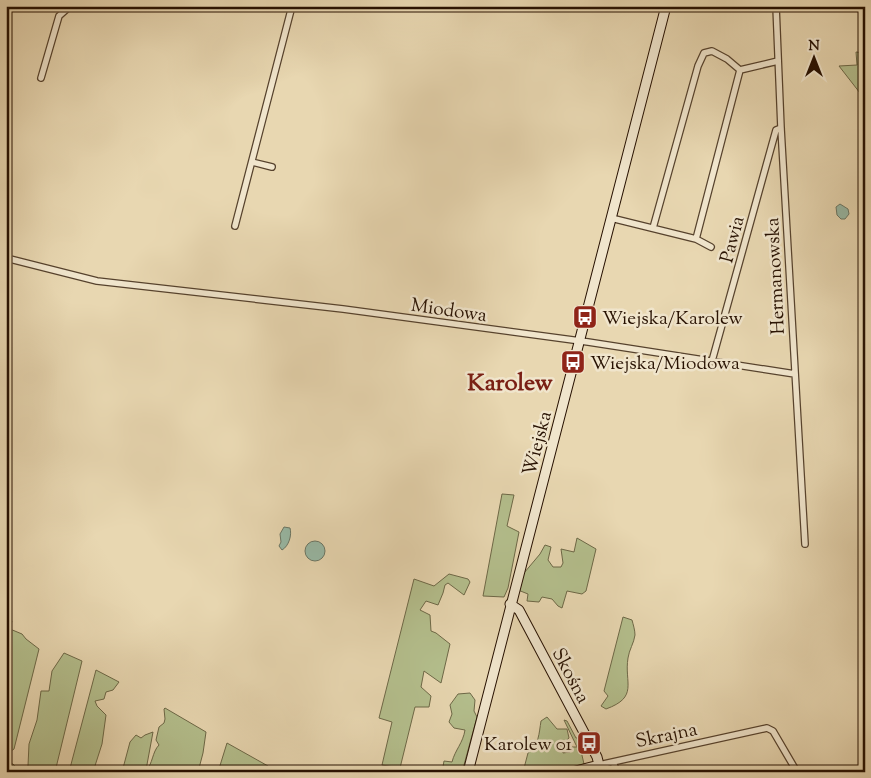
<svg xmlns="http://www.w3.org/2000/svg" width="871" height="778" font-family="'Sorts Mill Goudy',serif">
<rect width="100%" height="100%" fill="#e8d7b1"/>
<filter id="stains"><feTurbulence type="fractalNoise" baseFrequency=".004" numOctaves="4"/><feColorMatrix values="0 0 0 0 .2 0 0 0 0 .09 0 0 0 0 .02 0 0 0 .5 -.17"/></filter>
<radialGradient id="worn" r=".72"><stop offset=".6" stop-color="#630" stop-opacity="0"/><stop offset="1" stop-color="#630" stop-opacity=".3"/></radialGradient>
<path fill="#b4bf8d" stroke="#6d6847" d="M856,52L865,53V93H860L839,66L857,65Z
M502,494L514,495L507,526L519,532L508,588L504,597L483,596Z
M577,538L596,549L586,591L582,594L567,591L562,608L558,606L552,599L542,597L539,602L527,601L528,594L518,590L524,573L540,554L545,545L551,547L548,560L553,567H561L563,563L561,549L574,552Z
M449,574L468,579L470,582L464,595L448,583L445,585L443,593L438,605L426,601L420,610L430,615L431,631L436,633L450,644L441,683L424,671L421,687L431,696L429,707H415L400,768L382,765L392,722L379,718L414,579L434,586Z
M623,617L632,620C633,624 635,630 635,635C634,643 629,650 628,658C624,683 639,697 606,709L601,706L608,696L604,691Z
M6,619L12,621L10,629L22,634L26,639L39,649L14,749L6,755Z
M64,653L82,661L55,772H6V763H12L16,767L24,769L28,766L29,744L37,720L41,691H49L52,671Z
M96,670L119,682L113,690L106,692L104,699L95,701L97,706L106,715L102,744L93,772H69Z
M470,693L475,700L474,711L477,717L464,765L458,772H442L444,761L452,762C455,750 463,743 465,730L454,728L449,722L452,714L450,705L458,694Z
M165,708L206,732L203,753L198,772H122L130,742L136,735L141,738L145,735L153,732L146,770C153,764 152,752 159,745L156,740L159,727L164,723L165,719L164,709Z
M547,717L557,729H567L569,738L561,745L563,753L570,752L572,747H577L564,720L567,721L576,738H578L584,764L554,772H523L528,753C539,746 539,733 541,721Z
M227,743L268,766L267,772H218Z"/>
<path fill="#98baa7" stroke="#6a7665" d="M840,204L848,209L849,214L845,219H841L837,215L836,207Z
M284,527L290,528C292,535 289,546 282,550L279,546L281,542L280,534Z
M305 551a10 10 0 1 1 20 0a10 10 0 1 1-20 0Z"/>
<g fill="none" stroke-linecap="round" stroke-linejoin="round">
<defs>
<path id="street" d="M776,6L781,128L805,544
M740,70L778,61
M41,78L59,16L68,8H82L87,6
M252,162L272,167
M611,218L696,239L711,247
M235,226L292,6
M653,228L698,66L704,53L712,51L727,59L740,70L696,239
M6,258L97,281L343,309L588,342L795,374
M712,361L776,130L781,128
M613,762L617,772
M599,765L767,728L773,731L797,772"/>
<path id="secondary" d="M510,604L519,610L597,757L599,765L572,772
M468,772L666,6"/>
</defs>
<use href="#street" stroke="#56422d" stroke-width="8"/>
<use href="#secondary" stroke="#261001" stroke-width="11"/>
<use href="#street" stroke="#f0e5cc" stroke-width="5.5"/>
<use href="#secondary" stroke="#f0e5cc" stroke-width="9"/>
</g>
<defs>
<symbol id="bus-square" viewBox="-11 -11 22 22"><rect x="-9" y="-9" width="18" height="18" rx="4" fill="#8f2418" stroke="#f0e5cc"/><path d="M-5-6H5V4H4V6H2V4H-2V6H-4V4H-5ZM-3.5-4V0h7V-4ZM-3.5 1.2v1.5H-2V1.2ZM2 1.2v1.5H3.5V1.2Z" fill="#fff"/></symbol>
</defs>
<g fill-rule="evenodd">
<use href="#bus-square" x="571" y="303" width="28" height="28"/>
<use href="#bus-square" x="559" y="348" width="28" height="28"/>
<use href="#bus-square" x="575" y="729" width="28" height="28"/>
</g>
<g text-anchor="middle" stroke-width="5" stroke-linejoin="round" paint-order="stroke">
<g font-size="19" fill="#261001" stroke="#f0e5cc">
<text transform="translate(731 239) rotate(-75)" y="7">Pawia</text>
<text transform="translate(774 276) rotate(-93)" y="7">Hermanowska</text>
<text transform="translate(449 309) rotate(8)" y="7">Miodowa</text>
<text transform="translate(536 443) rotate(-75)" y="7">Wiejska</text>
<text transform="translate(572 675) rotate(62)" y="7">Skośna</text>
<text transform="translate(666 734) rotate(-12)" y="7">Skrajna</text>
</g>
<g font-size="19" fill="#261001" stroke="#f0e5cc" text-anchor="start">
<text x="602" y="324">Wiejska/Karolew</text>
<text x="590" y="369">Wiejska/Miodowa</text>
<text x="572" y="750" text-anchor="end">Karolew 01</text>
</g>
<g font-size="24" font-weight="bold" fill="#7a1f14" stroke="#f0e5cc">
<text x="510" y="390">Karolew</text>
</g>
</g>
<rect width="871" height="778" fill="none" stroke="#e8d7b1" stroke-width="25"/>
<rect x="8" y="8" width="856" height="763" fill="none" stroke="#261001" stroke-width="2.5"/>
<rect x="12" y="12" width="846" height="753" fill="none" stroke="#261001"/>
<g transform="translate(814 58)" stroke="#f0e5cc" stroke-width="4" paint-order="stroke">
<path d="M0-4L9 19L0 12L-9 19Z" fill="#261001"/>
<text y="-8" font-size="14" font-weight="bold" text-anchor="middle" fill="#261001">N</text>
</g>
<rect width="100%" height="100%" filter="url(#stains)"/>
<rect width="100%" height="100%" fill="url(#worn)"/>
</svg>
